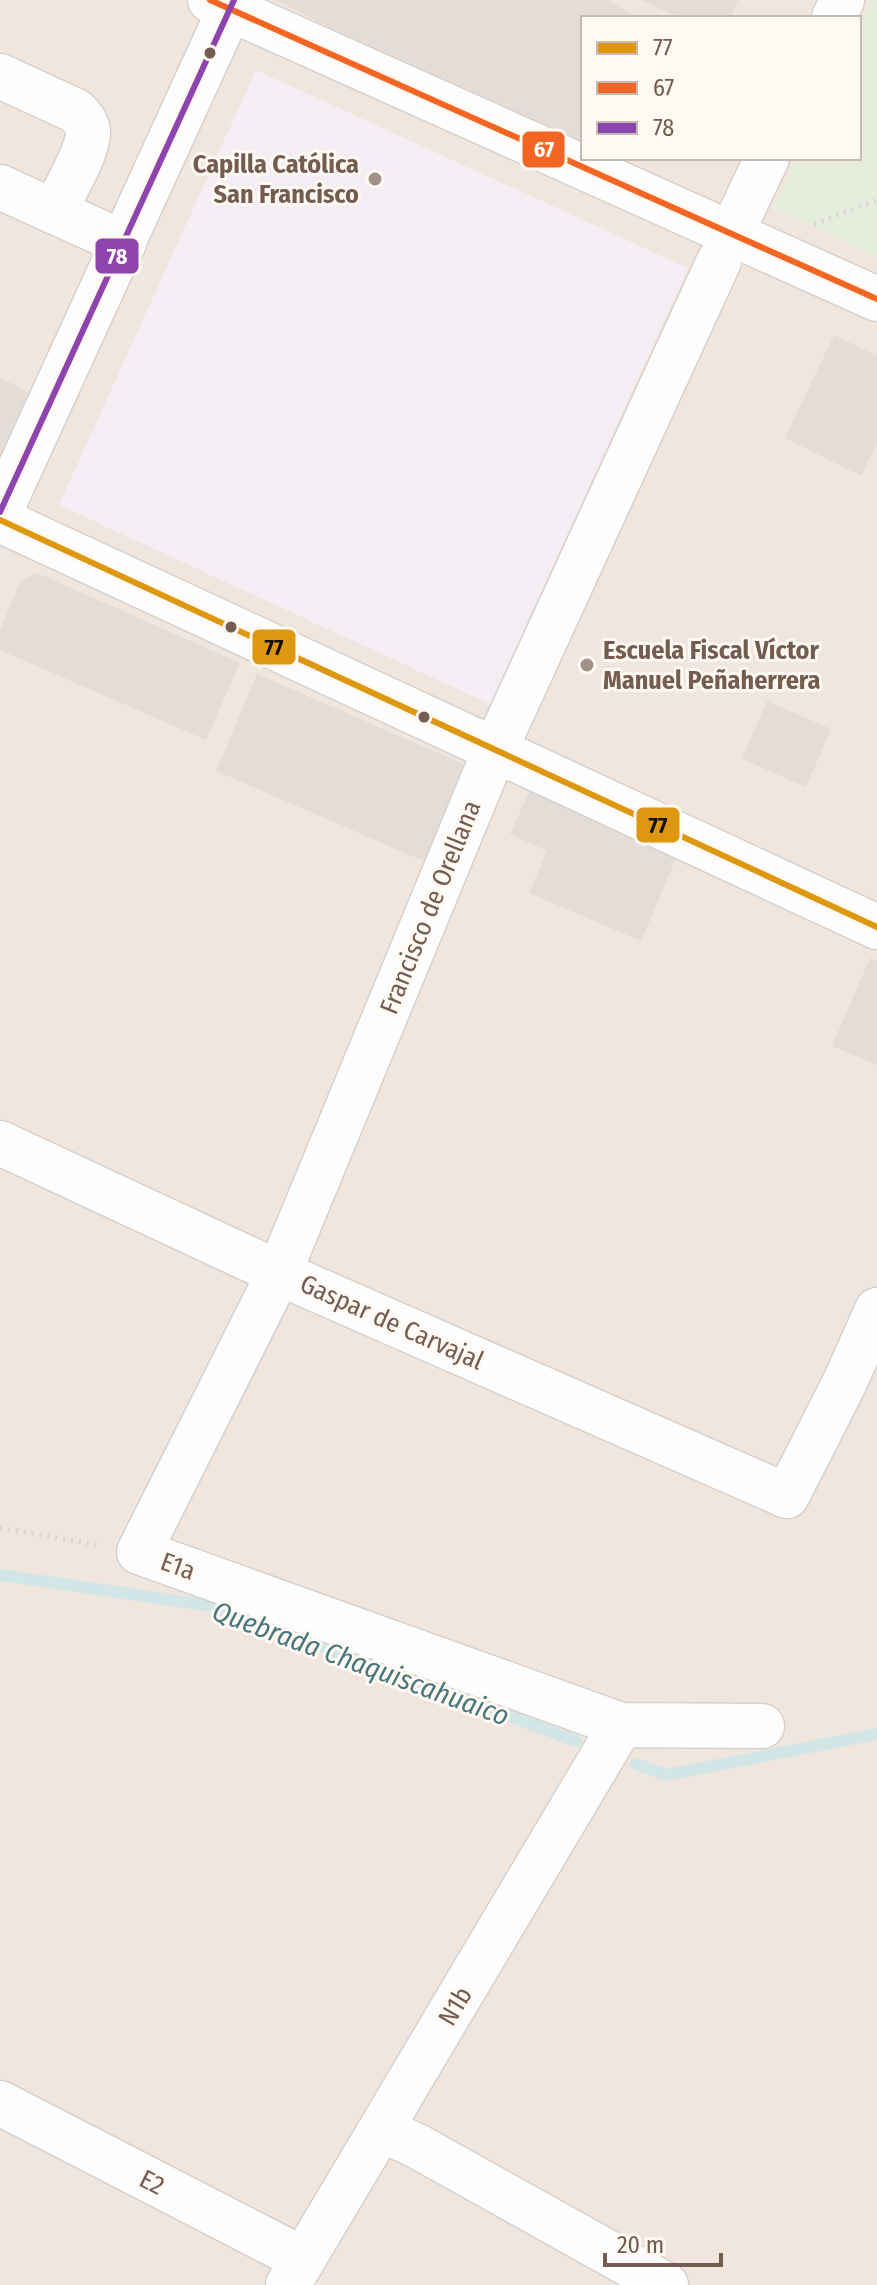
<svg xmlns="http://www.w3.org/2000/svg" width="877" height="2285" font-family="'Fira Sans Condensed',sans-serif">
<rect width="100%" height="100%" fill="#f8f4f0"/>
<path fill="#f0e6de" fill-rule="evenodd" d="M0,0H877V2285H0ZM583,18H859V158H583Z"/>
<path fill="#f4edf4" d="M256,70L688,268L490,704L59,505Z"/>
<path fill="#e6eddc" d="M872,0H877V258L773,207L796,158H859V28Z"/>
<g fill="none" stroke-linecap="round" stroke-linejoin="round">
<path stroke="#d2e6e7" stroke-width="12" d="M0,1575L212,1606L576,1741
M636,1764L667,1775L877,1734"/>
</g>
<path fill="#e4ddd7" d="M275,0H608L639,18H583V153Z
M642,0H738L730,18H681Z
M834,335L877,356V442L861,476L785,438Z
M0,378L37,396L0,475Z
M37,573L240,663L206,740L0,650V630L21,580Z
M257,674L477,770L435,866L216,771Z
M767,701L831,729L806,787L742,759Z
M530,790L677,856L641,941L529,893L547,851L510,834Z
M870,958L877,961V1065L832,1046Z"/>
<g fill="none" stroke-linecap="round" stroke-linejoin="round">
<defs>
<path id="minor" d="M210,0L877,299
M834,18L842,0
M0,76L76,111C82,118 88,123 88,133C87,155 64,191 54,212
M0,187L124,243
M731,234L767,158
M719,261L495,750L279,1273L139,1552L621,1725L762,1726
M0,512L234,0
M0,520L877,927
M0,1143L279,1273L787,1496L844,1384L877,1310
M0,2103L287,2251L302,2262
M382,2130L417,2146L666,2285
M288,2285L621,1725"/>
</defs>
<use href="#minor" stroke="#d7d1cd" stroke-width="47"/>
<path stroke="#dad4d0" stroke-width="5" stroke-dasharray="2 6" stroke-linecap="butt" d="M814,224L877,200
M0,1528L99,1545"/>
<use href="#minor" stroke="#fefdfd" stroke-width="44"/>
<defs>
<path id="bus-1" d="M0,520L877,927"/>
<path id="bus-2" d="M210,0L877,299"/>
<path id="bus-3" d="M0,512L234,0"/>
</defs>
<use href="#bus-1" stroke="#fef9f2" stroke-width="12"/>
<use href="#bus-2" stroke="#fef9f2" stroke-width="12"/>
<use href="#bus-3" stroke="#fef9f2" stroke-width="12"/>
<use href="#bus-1" stroke="#dd9710" stroke-width="6"/>
<use href="#bus-2" stroke="#f26522" stroke-width="6"/>
<use href="#bus-3" stroke="#8e44ad" stroke-width="6"/>
</g>
<g fill="#745c50" stroke="#fef9f2" stroke-width="3">
<circle cx="210" cy="53" r="7"/>
<circle cx="231" cy="627" r="7"/>
<circle cx="424" cy="717" r="7"/>
</g>
<g fill="#a29188" stroke="#fef9f2" stroke-width="3">
<circle cx="375" cy="179" r="8"/>
<circle cx="587" cy="665" r="8"/>
</g>
<g text-anchor="middle" stroke-width="6" stroke-linejoin="round" paint-order="stroke">
<g font-size="26" font-weight="bold" fill="#745c50" stroke="#fef9f2" text-anchor="end">
<text x="359" y="173">Capilla Católica<tspan x="359" dy="30">San Francisco</tspan></text>
<text x="603" y="659" text-anchor="start">Escuela Fiscal Víctor<tspan x="603" dy="30">Manuel Peñaherrera</tspan></text>
</g>
<g font-size="26" fill="#745c50" stroke="#fef9f2">
<text transform="translate(430 907) rotate(-68)" y="9">Francisco de Orellana</text>
<text transform="translate(392 1322) rotate(24)" y="9">Gaspar de Carvajal</text>
<text transform="translate(178 1566) rotate(20)" y="9">E1a</text>
<text transform="translate(455 2006) rotate(-59)" y="9">N1b</text>
<text transform="translate(152 2182) rotate(27)" y="9">E2</text>
</g>
<g font-size="28" font-style="italic" fill="#48777e" stroke="#fef9f2">
<text transform="translate(361 1663) rotate(20)" y="10">Quebrada Chaquiscahuaico</text>
</g>
</g>
<g stroke="#fef9f2" stroke-width="3">
<rect x="521" y="130" width="45" height="39" rx="8" fill="#f26522"/>
<rect x="94" y="237" width="46" height="38" rx="8" fill="#8e44ad"/>
<rect x="251" y="628" width="46" height="38" rx="8" fill="#dd9710"/>
<rect x="635" y="806" width="46" height="38" rx="8" fill="#dd9710"/>
</g>
<g font-size="22" text-anchor="middle" font-weight="bold" fill="#fff">
<text x="544" y="157">67</text>
<text x="117" y="264">78</text>
</g>
<g font-size="22" text-anchor="middle" font-weight="bold" fill="#111">
<text x="274" y="655">77</text>
<text x="658" y="833">77</text>
</g>
<rect x="581" y="16" width="280" height="144" fill="#fef9f2" stroke="#c7bab1" stroke-width="2"/>
<rect x="597" y="42" width="40" height="12" fill="#dd9710" stroke="#c7bab1" stroke-width="2"/>
<text x="653" y="56" font-size="24" fill="#745c50">77</text>
<rect x="597" y="82" width="40" height="12" fill="#f26522" stroke="#c7bab1" stroke-width="2"/>
<text x="653" y="96" font-size="24" fill="#745c50">67</text>
<rect x="597" y="122" width="40" height="12" fill="#8e44ad" stroke="#c7bab1" stroke-width="2"/>
<text x="653" y="136" font-size="24" fill="#745c50">78</text>
<path d="M605 2253v12h116v-12" fill="none" stroke="#745c50" stroke-width="4"/>
<text x="617" y="2253" font-size="24" fill="#745c50" stroke="#fef9f2" stroke-width="6" paint-order="stroke">20 m</text>
</svg>
